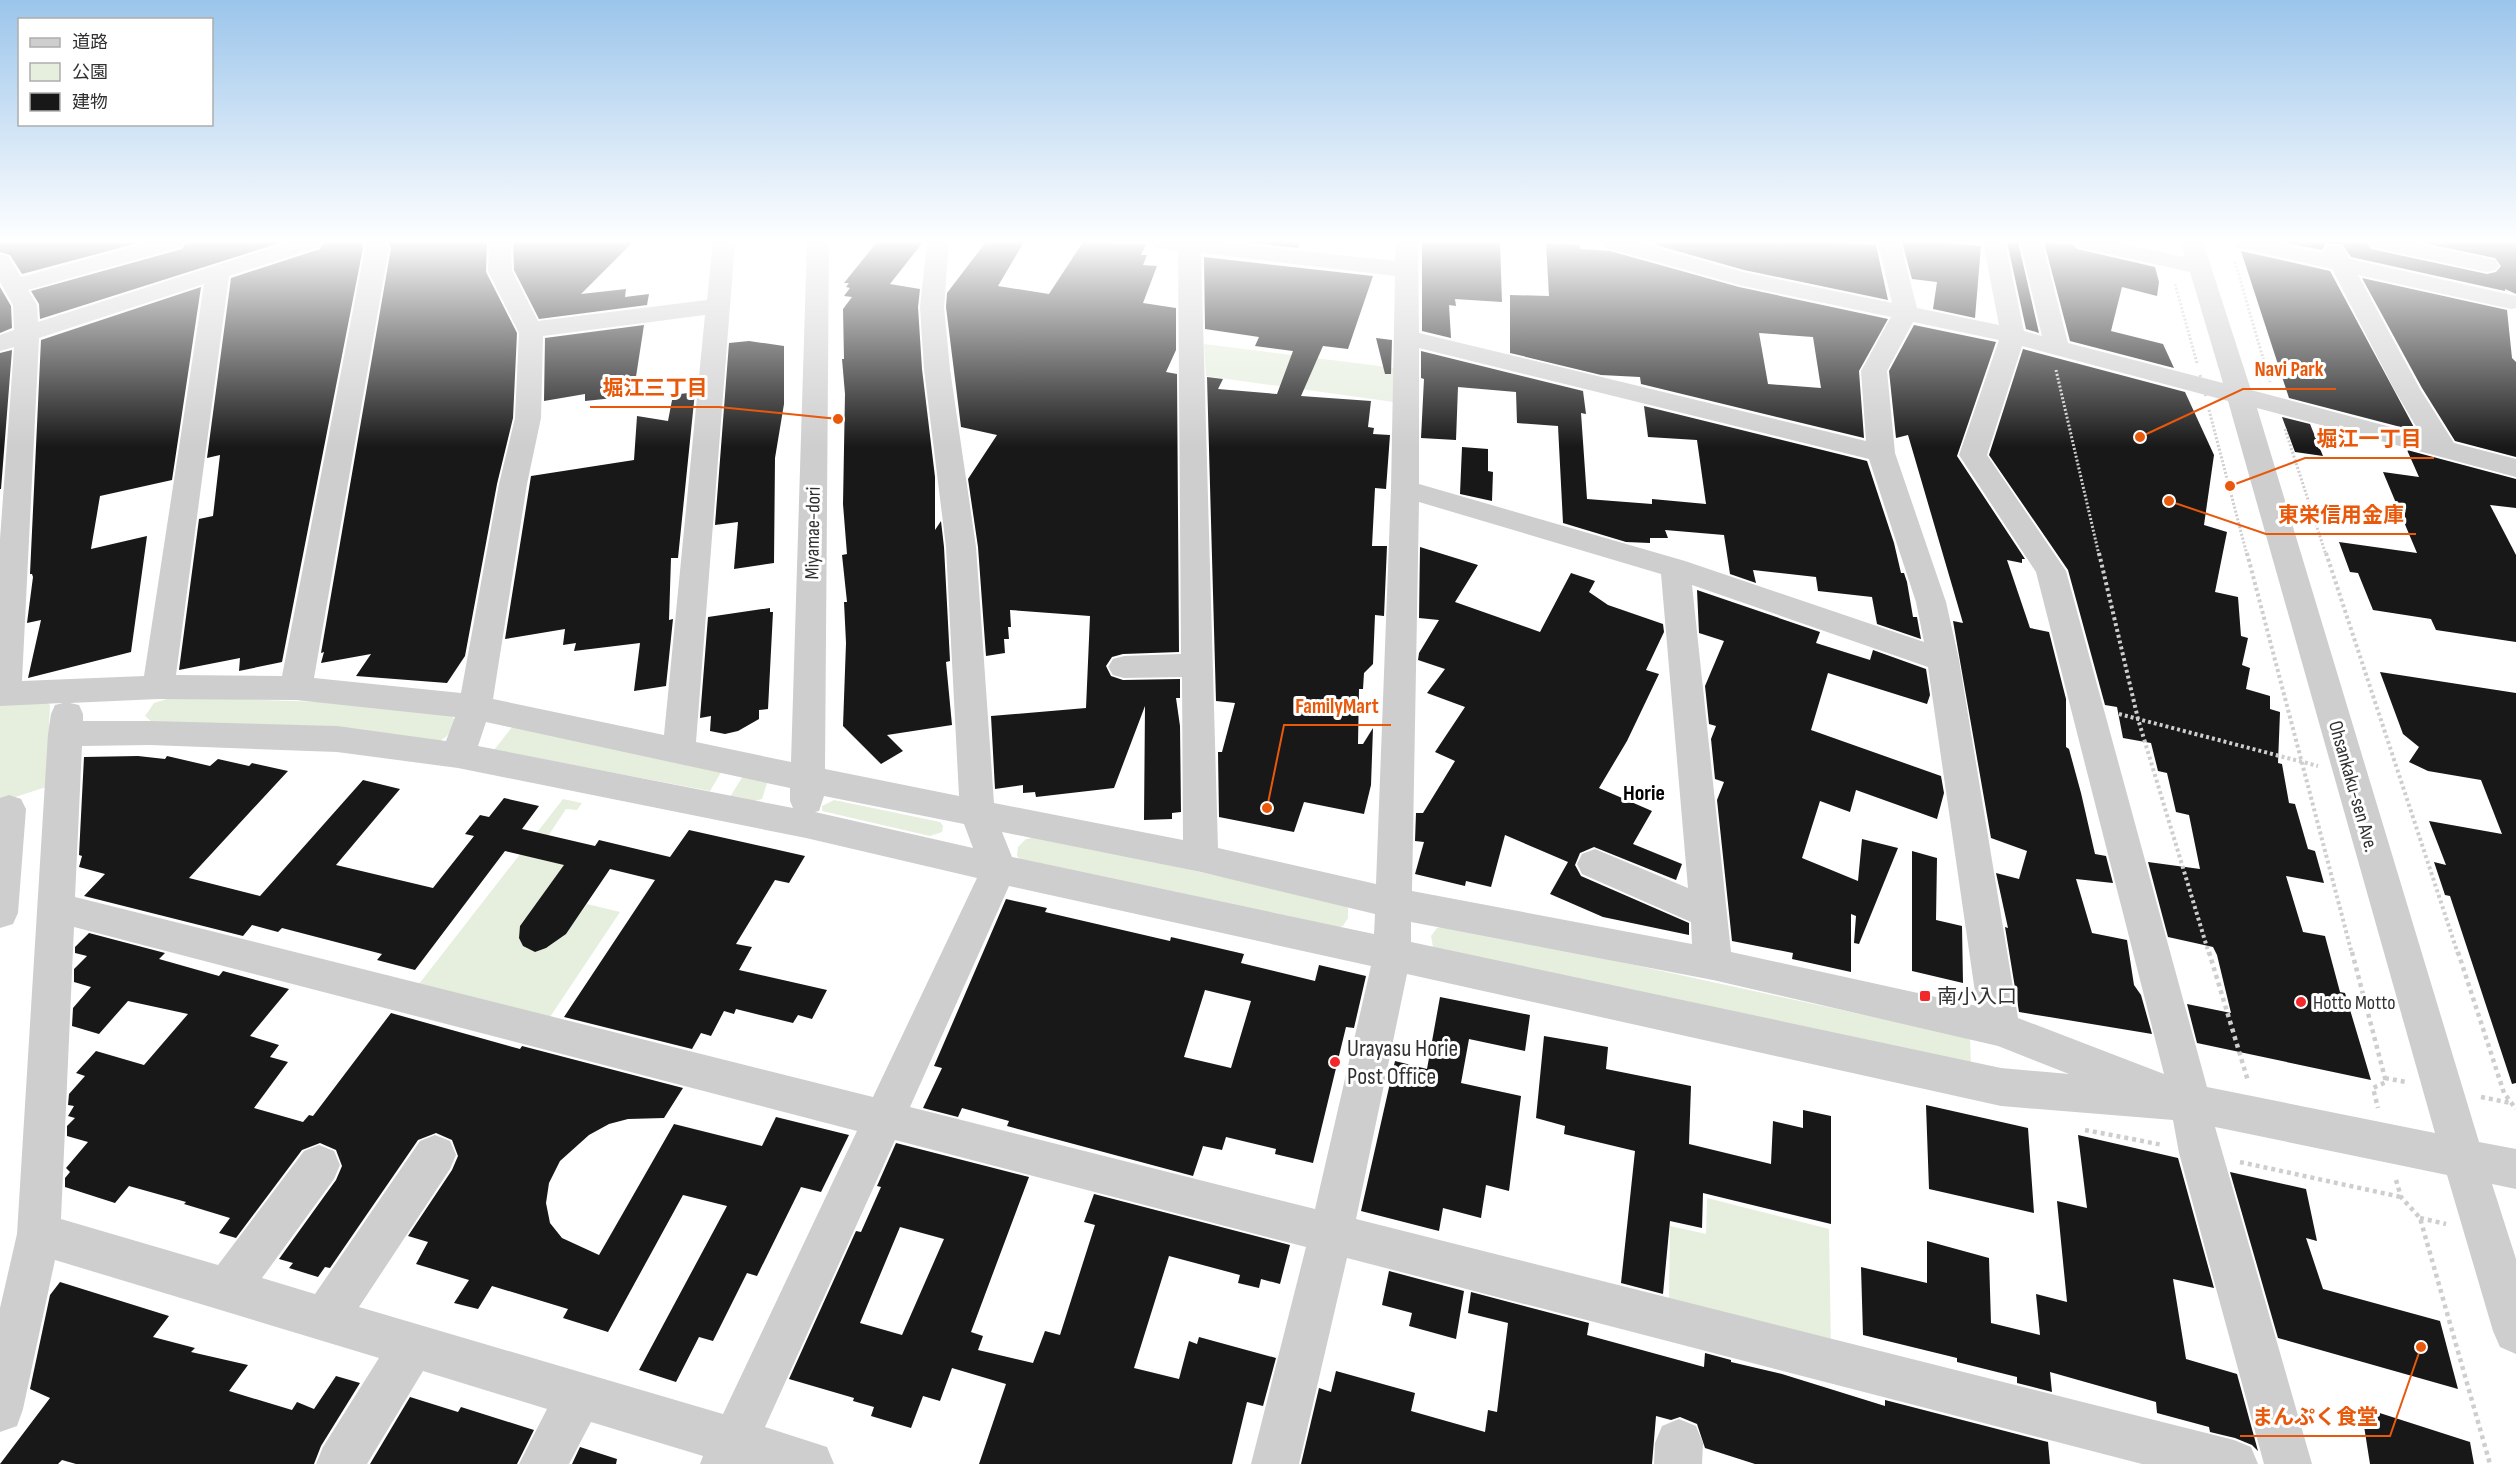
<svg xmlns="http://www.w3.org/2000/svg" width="2516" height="1464" font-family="'Sofia Sans Condensed','Noto Sans JP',sans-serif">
<rect width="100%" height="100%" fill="#fff"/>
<path fill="#e6eede" d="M1204,344L1395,368L1394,402L1206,376Z
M174,697L351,703L451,714L456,722L447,736L440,741L152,722L145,716L154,703Z
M43,699L50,705L46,787L0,802V702Z
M513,726L723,769L710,791L494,750Z
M743,776L767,783L762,799L754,801L730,797Z
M563,799L582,803L577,810L566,809L534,857L565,865L520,926L523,946L535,952C561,943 572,925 587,904L620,912L550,1017L419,984Z
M834,800L940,822L943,826L942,832L930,836L822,811V806Z
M1038,837L1339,902L1348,908V918L1343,926L1333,929L1023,862L1017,856L1018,847L1026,839Z
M1451,925L1970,1038L1971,1069L1446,955L1433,947L1431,936L1437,928Z
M1707,1198L1829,1229L1831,1351L1669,1306L1670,1226L1706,1234Z"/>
<path fill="#181818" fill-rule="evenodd" d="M0,242H142L22,274L10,255L0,252Z
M186,242H283L40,319L39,304L31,291L182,249Z
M324,242H362L363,248L282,662L239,671L240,658L179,670L199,519L213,516L220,455L207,458L231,278L320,249Z
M388,242H487L486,272L517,333L513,418L497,484L465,656L447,683L356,676L371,654L321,663L324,652L321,653L391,248Z
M513,242H633L581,294L626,289L625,297L649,294L647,305L539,319L514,270Z
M877,242H923L890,284L920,289L918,307L922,369L935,477V530L941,521L944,547L950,661L946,662L952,725L887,735L903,751L881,764L843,726L846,643L844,602H847L842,555L847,554L843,504L845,394L842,359H844L843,309L852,297L844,296L850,288L846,287L849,283H844Z
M986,242H1024L998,286L1049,294L1083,242L1146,244L1141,255H1147L1143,265L1157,266L1143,303L1176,308V350L1166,372L1177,374L1179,652L1123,654L1112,657L1106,666L1111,676L1123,680L1180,679V698H1176L1180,726L1181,812L1172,813V819L1144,820L1145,706L1114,788L1036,797L1035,792L1023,793V785L995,789L991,716L1086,708L1090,616L1010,610L1011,627H1008L1009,639H1004L1005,653L986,656L978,547L968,479L997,435L961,427L946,307L947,293Z
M1240,242H1300L1298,248Z
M1422,242H1500L1502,302L1455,299L1456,306L1449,305L1451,338L1422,331Z
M1657,242H1837L1876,245L1888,300L1744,270L1656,245Z
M1902,242H1943L1981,246L1975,318L1933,309L1937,282L1912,279Z
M2007,242H2018L2039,333L2026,329Z
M2044,242L2072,244L2077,249L2155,267L2159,282L2157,296L2122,287L2111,331L2163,344L2174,368L2070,341Z
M2281,242H2366L2371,249L2487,274L2496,272L2501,266L2495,258L2418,242H2516V294L2505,289V291L2351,257L2342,244H2326L2322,250Z
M1546,243L1580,245V249L1610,251L1739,287L1888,319L1859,371L1864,438L1641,384L1640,377L1601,375L1510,353V295L1549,296ZM1759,333L1813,337L1821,388L1768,384Z
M2241,251L2330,271L2416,431L2289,398Z
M1204,257L1373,276L1348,349L1323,346L1301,396L1371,401L1368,427L1374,428L1373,434L1390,435L1386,489L1375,488L1372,546H1387L1384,616L1375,615L1373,664L1364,673L1363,689H1359L1358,744H1363L1373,728L1371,785L1364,814L1304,802L1294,832L1219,817L1218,752H1222L1235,703L1216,701L1207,377L1223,379L1218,389L1277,394L1293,351L1255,346L1259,337L1205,329Z
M2362,278L2507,310L2512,358L2516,362V457L2455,441L2422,388Z
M0,287L11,306L12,328L0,333Z
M201,287L172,480L100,496L91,549L147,536L131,652L28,678L41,620L27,623L33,577L32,574H30L41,340Z
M644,325L633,396L585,401V394L544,401L545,338Z
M1914,325L1996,342L1957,456L2025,559H2022V563L2007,560L2030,628L2049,632L2066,699V747L2069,749L2081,793L2095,854L2106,856L2113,883L2076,879L2092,933L2127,940L2134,985L2141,995L2152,1034L2019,1012L2005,927L2008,928L1996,873L2019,879L2027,851L1991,838L1953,621L1963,623L1908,435L1896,438L1889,371Z
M1376,338L1392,340L1391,374H1385Z
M749,341L784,346V404L775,458L774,563L734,569L738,522L715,525L729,343Z
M2023,349L2185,392L2214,455L2204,525L2227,532L2215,592L2238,597L2241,636L2248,638L2242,665L2250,668L2246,689L2270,696V709L2280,712L2278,763L2282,764L2289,803L2295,804L2308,849L2315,851L2324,883L2286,876L2303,932L2325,936L2340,992L2345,993L2371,1080L2197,1043L2187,1004L2231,1013L2217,955L2213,947L2168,937L2148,862L2200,869L2189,815L2176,812L2167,773L2158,771L2151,743L2123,738L2117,707L2105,705L2068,570L1989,455Z
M12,350L1,489H0V353Z
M1421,351L1583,391L1586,414L1581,413L1587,499L1652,504V499L1706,504L1697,440L1648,437L1644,406L1867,461L1894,543L1901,573H1904L1907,582L1913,617H1917L1921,639L1877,624L1872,597L1818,591L1816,577L1753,570L1756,583L1730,574L1724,535L1665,530L1668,538H1650V543L1626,542L1563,523L1558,426L1517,423L1516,392L1458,387L1456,440L1421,438L1424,379L1421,378Z
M695,392L678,558H671L669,620L673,619L666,686L634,691L640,643L574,651L576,643L563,645L565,629L505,639L531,476L634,460L637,416L668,421L673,395Z
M2282,417L2310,424L2323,456L2295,452Z
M1462,447L1488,449V471L1493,472L1492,501L1460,494Z
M2407,450L2516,479V508L2490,505L2516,555V642L2436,630L2431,619L2373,610L2358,573L2350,572L2339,542L2417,553L2383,472L2419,477Z
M1420,547L1478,565L1455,602L1540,632L1571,573L1595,581L1589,592L1608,605L1663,624L1664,632L1646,670L1659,674L1627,741L1599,788L1652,811L1633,844L1682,864L1676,880L1594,847L1580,853L1575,865L1581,876L1689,923V935L1603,917L1550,894L1568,862L1505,835L1491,887L1466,881L1465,886L1415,874L1424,842L1415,841L1416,813H1423L1455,761L1435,752L1465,707L1427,693L1445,669L1418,660L1419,653L1439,620L1419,618Z
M1697,590L1820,632L1816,643L1870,660L1873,650L1926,669L1930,695L1927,704L1828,673L1811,730L1941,776L1944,793L1937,819L1856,790L1850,812L1820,801L1802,858L1858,881L1862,839L1898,848L1859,944L1854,943L1856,916L1851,914V972L1792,959L1793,953L1732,941L1717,800L1724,782L1715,779L1711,739L1716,726L1709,724L1705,686L1724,641L1699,633Z
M770,608V612H773L768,709L759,710V719L738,731L725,734L710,731L711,716L700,718L708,617Z
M2380,672L2516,693V1083L2512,1084L2450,896L2445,895L2434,862L2446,865L2429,821L2502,834L2481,780L2428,771L2409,762L2419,747L2403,734Z
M138,756L165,759L167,756L210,766L218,759L249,766L252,763L288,771L189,878L260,896L363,780L400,789L336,865L433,888L474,836L465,834L480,815L489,817L504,798L539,806L522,829L595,846L599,840L670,857L689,830L805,856L789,883L775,880L736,944L752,947L739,970L827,990L812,1019L798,1015L793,1023L736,1009L734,1014L724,1011L711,1036L701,1033L692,1049L564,1017L655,880L610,869L566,934L546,948L535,952L523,946L519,938L520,926L564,865L505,851L415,970L377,960L382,954L282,928L278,932L252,925L243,936L84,896L105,874L79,867L82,856L79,855L84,757Z
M1912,851L1937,858L1936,920L1962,926L1963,983L1912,971Z
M1006,899L1047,908L1045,912L1170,941L1171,937L1244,954L1241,963L1315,981L1319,965L1366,976L1354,1028L1346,1027L1313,1163L1275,1154L1276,1149L1226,1137L1222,1150L1203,1146L1193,1176L1007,1126L1009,1121L962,1108L958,1117L923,1108L942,1068L934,1066ZM1205,990L1251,1001L1231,1068L1184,1057Z
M89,933L165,953L159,959L219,976L223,971L289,989L250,1036L279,1045L270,1057L288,1062L254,1108L303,1122L309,1115L313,1116L391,1013L520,1049L522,1046L683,1088L664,1118L628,1119L609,1124L589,1135L560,1161L549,1183L546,1203L550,1223L562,1238L599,1255L674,1124L762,1146L776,1117L849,1135L821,1192L801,1187L757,1276L747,1273L713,1341L699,1337L676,1382L639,1370L727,1206L683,1195L608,1332L563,1318L568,1309L492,1286L478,1309L454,1303L469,1280L416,1264L428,1242L408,1236L452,1170L458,1156L452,1140L436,1133L418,1140L330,1268L325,1267L318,1277L289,1268L293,1263L279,1259L336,1180L342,1166L336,1150L320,1143L302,1150L236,1238L219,1233L230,1218L184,1204L186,1202L129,1186L115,1203L65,1187V1178L70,1172L66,1168L88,1142L67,1136V1126L75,1118L68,1116L74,1106L68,1105L69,1094L85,1076L76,1073L96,1051L144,1065L188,1014L128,1001L99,1034L72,1026L73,1008L91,987L74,982V969L87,956L75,953V947Z
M1440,997L1530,1015L1525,1051L1469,1039L1461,1083L1521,1096L1509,1191L1486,1185L1481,1218L1443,1208L1439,1231L1361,1211L1395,1061L1427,1069Z
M1544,1036L1608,1047L1606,1069L1691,1086L1689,1144L1771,1164L1773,1121L1803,1128V1110L1831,1116V1224L1703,1193L1702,1228L1670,1221L1663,1294L1621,1283L1635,1151L1564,1134L1565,1126L1536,1118Z
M1926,1105L2028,1128L2034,1213L1929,1189Z
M2078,1135L2178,1158L2214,1288L2173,1279L2186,1359L2237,1374L2258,1451L2252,1445L2235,1438L2210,1432L2209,1427L2157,1413L2156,1402L2050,1372L2052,1392L2017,1383V1377L1957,1362V1358L1863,1335L1861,1267L1927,1283V1241L1989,1258L1991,1323L2040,1335L2036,1294L2067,1302L2057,1201L2087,1208Z
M896,1143L1029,1177L971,1332L983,1336L978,1350L1033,1363L1045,1331L1060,1335L1095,1225L1084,1222L1094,1194L1290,1245L1280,1284L1261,1279L1259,1288L1238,1283L1240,1275L1169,1256L1134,1368L1179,1379L1189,1341L1197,1344L1199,1337L1276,1358L1263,1406L1247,1402L1232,1464H979L1006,1384L952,1368L940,1401L923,1396L911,1428L871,1416L874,1407L853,1401L854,1398L789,1379L856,1231L861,1232L881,1187L877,1186ZM900,1227L944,1239L902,1335L860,1323Z
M2230,1172L2306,1189L2317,1241L2306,1238L2323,1289L2440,1321L2458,1389L2278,1338Z
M1389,1271L1464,1291L1456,1339L1409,1326L1412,1313L1382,1305Z
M60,1282L169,1316L153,1337L195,1348L191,1352L248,1365L229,1391L292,1410L297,1402L314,1409L336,1376L360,1383L321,1446L314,1464H76L62,1460L58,1464H0L50,1398L30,1389L50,1295Z
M1471,1292L1589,1323L1587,1335L1704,1367L1705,1353L1731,1360V1362L1782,1374L1885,1406V1400L2048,1442L2050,1464H1755L1705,1448L1697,1424L1680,1417L1671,1420L1656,1416L1652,1464H1301L1319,1388L1331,1392L1336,1371L1415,1393L1411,1411L1485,1432L1488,1410L1497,1412L1508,1323L1468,1313Z
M410,1397L458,1412L461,1407L534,1430L517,1464H370Z
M2361,1407L2470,1442L2474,1464H2370Z
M580,1447L617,1459L616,1464H572Z"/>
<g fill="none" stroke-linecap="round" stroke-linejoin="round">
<path stroke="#cecece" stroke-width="3" stroke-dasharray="2 2" stroke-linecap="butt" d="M2235,262L2270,382
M2175,284L2197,363
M2056,370L2099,555
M2209,410L2247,555
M2285,429L2326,555"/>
<path stroke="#cecece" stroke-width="4" stroke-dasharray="3 3" stroke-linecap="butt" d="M2099,553L2138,719L2209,954
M2247,553L2352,954
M2326,553L2458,954
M2119,714L2318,766"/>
<path stroke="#cecece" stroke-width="4.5" stroke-dasharray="4 4" stroke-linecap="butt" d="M2209,952L2248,1081
M2352,952L2386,1082L2373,1088L2378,1108
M2458,952L2504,1093L2516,1109
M2385,1078L2406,1082
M2481,1097L2511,1103
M2085,1130L2163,1145
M2240,1162L2401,1197
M2396,1180L2401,1197L2420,1218L2490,1464
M2420,1218L2446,1224"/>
<path fill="#cecece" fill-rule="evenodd" d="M149,242H184L181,247L28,290L37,305L38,322L289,242H322L319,247L229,276L176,675L282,676L365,248L364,242H386L389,248L314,678L461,693L499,484L515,418L519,333L488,271L489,242H511L512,271L538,321L707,300L713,242H735L696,742L791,762L807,242H829L825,769L959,796L946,547L924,369L920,307L927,242H949L944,307L950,369L976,547L994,803L1183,840L1182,677L1124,678L1113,675L1108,667L1113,659L1124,656L1181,654L1178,251L1154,247L1151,242H1219L1395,261L1396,242H1418L1419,333L1866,441L1861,371L1891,317L1739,285L1604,247L1601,242H1636L1743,272L1892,303L1878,242H1900L1917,308L1999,325L1983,242H2005L2024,331L2042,336L2020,242H2042L2068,343L2223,383L2190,272L2077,247L2074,242H2115L2185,257L2181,242H2203L2251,390L2421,435L2394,389L2332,269L2235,247L2232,242H2272L2323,253L2326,246H2342L2350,259L2516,296V308L2511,309L2358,275L2420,389L2454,443L2516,459V477L2257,408L2479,1142L2516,1149V1189L2492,1184L2516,1259V1354L2500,1347L2493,1331L2447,1175L2215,1127L2312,1464H2264L2179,1153L2173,1120L2001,1106L1407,974L1356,1219L2234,1440L2251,1447L2258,1464H2142L1347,1258L1299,1464H1251L1306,1247L895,1140L765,1427L827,1447L834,1464H700L703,1456L591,1422L569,1464H519L547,1409L423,1371L367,1464H316L323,1447L379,1358L55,1260L23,1409L17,1426L0,1432V1308L17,1234L48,734L51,714L55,705L63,703L0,706V539L14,347L0,351V335L14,330L13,305L0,282V254L8,256L21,277ZM1201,253L1395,276L1391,489L1376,884L1218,848ZM204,284L144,676L22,681L39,338ZM705,315L664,735L493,699L527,484L541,418L543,336ZM1913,322L1999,340L1959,455L2036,572L2164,1074L2018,1018L1959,660L1946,602L1895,453L1887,371ZM2022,346L2228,401L2435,1133L2207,1087L2066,571L1987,455ZM1419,348L1869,459L1916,602L1924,642L1685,561L1419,484ZM1419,502L1661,574L1688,888L1595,849L1582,854L1577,864L1582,874L1691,922L1692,944L1412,891ZM1692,585L1928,667L1977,1006L1731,952ZM158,699L296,700L455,717L446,741L337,726L150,721H83V714L79,705L70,703ZM486,722L790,788V801L793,808L478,746ZM150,745L337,752L458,768L806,838L977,878L873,1097L75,897L82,746ZM824,796L964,824L973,848L815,812L819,811ZM1002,832L1201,872L1375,914L1374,934L1012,857ZM1009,886L1371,966L1315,1209L910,1107ZM1411,922L1713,980L1998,1046L2069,1074L2001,1068L1411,942ZM74,927L857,1131L723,1414L359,1307L450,1169L456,1155L450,1141L435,1135L420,1141L315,1294L262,1278L334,1179L340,1165L334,1151L319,1145L304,1151L218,1265L61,1219Z
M2368,242H2409L2495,260L2499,265L2495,270L2487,272L2371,247Z
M9,795L21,799L26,809L18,913L13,924L0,928V798Z
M1679,1419L1696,1426L1703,1443L1702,1464H1654L1655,1443L1662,1426Z"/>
<path stroke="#cecece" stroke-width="3" stroke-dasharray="2 2" stroke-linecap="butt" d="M2200,375L2206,397"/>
</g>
<linearGradient id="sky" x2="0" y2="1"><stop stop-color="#9bc5eb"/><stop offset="0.54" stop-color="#fff"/><stop offset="1" stop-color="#fff" stop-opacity="0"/></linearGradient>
<rect width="2516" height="447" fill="url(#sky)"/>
<g fill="#f2282b" stroke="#fff" stroke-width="2">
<rect x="1919" y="990" width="12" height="12" rx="3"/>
<circle cx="2301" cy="1002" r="6"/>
<circle cx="1335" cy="1062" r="6"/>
</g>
<g text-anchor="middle" stroke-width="6" stroke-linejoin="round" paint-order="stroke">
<g font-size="20" fill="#313131" stroke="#fff">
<text transform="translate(812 533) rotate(-89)" y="7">Miyamae-dori</text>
<text transform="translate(2354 786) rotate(74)" y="7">Ohsankaku-sen Ave.</text>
</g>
<g font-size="20" fill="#313131" stroke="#fff" text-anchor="start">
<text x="1937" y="1003">南小入口</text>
<text x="2313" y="1009">Hotto Motto</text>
</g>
<g font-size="22" font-weight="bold" fill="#000" stroke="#fff">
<text x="1644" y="800">Horie</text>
</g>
<g font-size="24" fill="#313131" stroke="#fff" text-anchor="start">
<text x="1347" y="1056">Urayasu Horie<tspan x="1347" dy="28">Post Office</tspan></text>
</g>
</g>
<path fill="none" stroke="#e8590c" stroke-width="2" d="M2140 437L2243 389H2336M838 419L719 407H590M2230 486L2305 458H2434M2169 501L2266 534H2416M1267 808L1284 725H1391M2421 1347L2390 1436H2240"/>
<g fill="#e8590c" stroke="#fff" stroke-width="2">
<circle cx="2140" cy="437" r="6"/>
<circle cx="838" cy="419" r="6"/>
<circle cx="2230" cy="486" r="6"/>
<circle cx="2169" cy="501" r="6"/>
<circle cx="1267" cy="808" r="6"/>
<circle cx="2421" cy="1347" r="6"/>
</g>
<g font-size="21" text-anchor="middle" font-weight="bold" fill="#e8590c" stroke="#fff" stroke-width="6" stroke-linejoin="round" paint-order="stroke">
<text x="2289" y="376">Navi Park</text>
<text x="655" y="395">堀江三丁目</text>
<text x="2369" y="446">堀江一丁目</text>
<text x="2341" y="522">東栄信用金庫</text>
<text x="1337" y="713">FamilyMart</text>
<text x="2315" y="1424">まんぷく食堂</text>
</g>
<rect x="18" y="18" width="195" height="108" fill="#ffffff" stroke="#adadad" stroke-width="1.5"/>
<rect x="30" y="38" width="30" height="9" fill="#cecece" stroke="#adadad" stroke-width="1.5"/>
<text x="72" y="48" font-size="18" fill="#313131">道路</text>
<rect x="30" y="63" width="30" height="18" fill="#e6eede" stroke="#adadad" stroke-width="1.5"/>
<text x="72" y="78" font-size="18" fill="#313131">公園</text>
<rect x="30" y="93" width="30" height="18" fill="#181818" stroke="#adadad" stroke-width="1.5"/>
<text x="72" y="108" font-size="18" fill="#313131">建物</text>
</svg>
